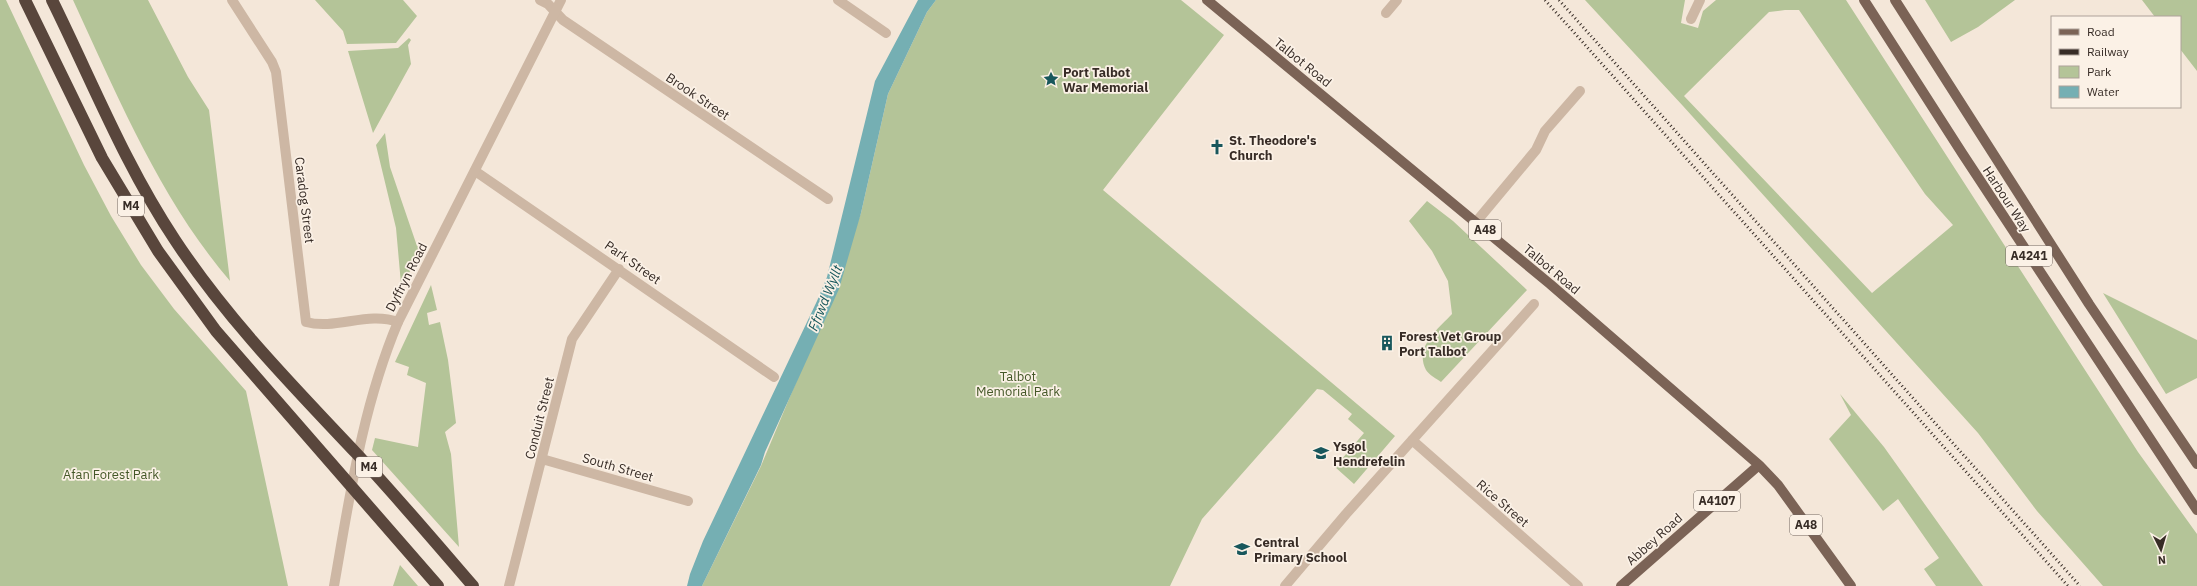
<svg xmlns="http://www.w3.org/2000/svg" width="2197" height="586" font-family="'IBM Plex Sans',sans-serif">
<rect width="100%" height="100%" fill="#f4e7d9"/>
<path fill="#b4c498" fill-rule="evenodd" d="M0,0H6L84,165L111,216L141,265L174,309L246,391L288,586H0Z
M73,0H148L188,77L209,110L230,281C160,199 118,97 73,0Z
M315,0H403L417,16L396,43L347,44L343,31Z
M936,0H1181L1224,35L1103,190L1395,436L1354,484L1335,467L1364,433L1348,419L1352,414L1323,390L1317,389L1202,519L1170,586H702L761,466L802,368L861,213L888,94L927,12Z
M1585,0H1685L1681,23L1698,28L1703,11L1716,0H1846L2138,452L2197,534V586H2103L2037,511L1978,433L1683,106ZM1785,10H1799L1925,194L1953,225L1872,293L1684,96L1769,12Z
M1925,0H2015L1978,27L1951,42Z
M2142,0H2197V71L2180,49V17H2155Z
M409,38L411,40L408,45L411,64L373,133L348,51L398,48Z
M385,133L390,167L417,246L422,248L403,285L401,284L396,228L376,145Z
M1427,201L1453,221L1527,290L1441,382C1437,379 1429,375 1426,370C1414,347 1438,329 1452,314L1448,281L1432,251L1409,221Z
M431,285L437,310L427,313L429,325L440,322L448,360L456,423L445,432L451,454L459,547L372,450L375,438L418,447L426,383L407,375L409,367L395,362Z
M2103,293L2197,340V378L2166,394Z
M1840,394L1884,447L1983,586H1936L1924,569L1939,558L1898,499L1883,511L1829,439L1851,415Z
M400,565L418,586H393Z"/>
<path fill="#75afb3" d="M918,0H936L927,12L888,94L861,213L839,289L765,452L761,465L702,586H687L690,574L703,541L817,301L827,277L875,81Z"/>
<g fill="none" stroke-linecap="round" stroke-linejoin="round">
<path stroke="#cdb7a4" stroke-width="10" d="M232,0L272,62L276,72L306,322C336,330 368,311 398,322
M540,0L548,4L563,20L828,199
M838,0L886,33
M1386,13L1397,0
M1691,19L1700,0
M475,171L774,377
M1476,222L1536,150L1545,131L1580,91
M1412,440L1578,586
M542,459L688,501
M509,586L572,339L619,269
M1285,586L1346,514L1534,304"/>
<path stroke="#cdb7a4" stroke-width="10" d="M334,586C350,495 362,408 398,322L561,0"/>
<path stroke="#7b6356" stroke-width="10" d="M1207,0L1550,284L1759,465L1778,485L1851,586
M1864,0L1962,153L2197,510
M1895,0L2089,304L2197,464
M1621,586L1759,465"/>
<path stroke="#59463c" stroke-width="12" d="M25,0L102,158L158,251L216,331L438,586
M52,0C92,81 125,165 175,240C227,319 293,386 357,454C397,497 435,542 473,586"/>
<path stroke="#372c26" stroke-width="3" stroke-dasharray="1 3" stroke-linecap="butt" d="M1545,0L2068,586
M1559,0L2080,586"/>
</g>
<defs>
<symbol id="sight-bare" viewBox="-9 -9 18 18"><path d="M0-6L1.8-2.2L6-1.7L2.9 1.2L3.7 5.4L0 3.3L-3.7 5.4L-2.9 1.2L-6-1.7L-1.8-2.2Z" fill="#18575c" stroke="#fbf1e6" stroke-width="2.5" paint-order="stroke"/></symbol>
<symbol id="church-bare" viewBox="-9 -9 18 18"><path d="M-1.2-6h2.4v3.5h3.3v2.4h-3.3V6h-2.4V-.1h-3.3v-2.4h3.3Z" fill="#18575c" stroke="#fbf1e6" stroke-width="2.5" paint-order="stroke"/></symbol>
<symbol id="building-bare" viewBox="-9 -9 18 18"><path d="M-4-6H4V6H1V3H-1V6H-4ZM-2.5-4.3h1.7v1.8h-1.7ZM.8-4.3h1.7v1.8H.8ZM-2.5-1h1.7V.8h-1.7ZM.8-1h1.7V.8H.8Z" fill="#18575c" stroke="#fbf1e6" stroke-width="2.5" paint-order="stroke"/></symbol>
<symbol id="school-bare" viewBox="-9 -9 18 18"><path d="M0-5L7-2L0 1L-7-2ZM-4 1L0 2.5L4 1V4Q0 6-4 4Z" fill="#18575c" stroke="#fbf1e6" stroke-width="2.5" paint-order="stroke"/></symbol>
</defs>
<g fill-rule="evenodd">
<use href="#sight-bare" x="1040" y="68" width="22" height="22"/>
<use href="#church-bare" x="1206" y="136" width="22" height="22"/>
<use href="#building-bare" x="1376" y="332" width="22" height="22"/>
<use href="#school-bare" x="1310" y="442" width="22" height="22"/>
<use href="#school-bare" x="1231" y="538" width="22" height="22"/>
</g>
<g text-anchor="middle" stroke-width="3.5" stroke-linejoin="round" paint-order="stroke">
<g fill="#fbf1e6" stroke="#726760" stroke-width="1">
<rect x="118" y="196" width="26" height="20" rx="3"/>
<rect x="1469" y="220" width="32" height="20" rx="3"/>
<rect x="2006" y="246" width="46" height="20" rx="3"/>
<rect x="356" y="457" width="26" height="20" rx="3"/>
<rect x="1694" y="491" width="46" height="20" rx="3"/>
<rect x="1790" y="515" width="32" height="20" rx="3"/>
</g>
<g font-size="12" font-weight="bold" fill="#372c26">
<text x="131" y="210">M4</text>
<text x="1485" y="234">A48</text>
<text x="2029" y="260">A4241</text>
<text x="369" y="471">M4</text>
<text x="1717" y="505">A4107</text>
<text x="1806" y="529">A48</text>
</g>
<g font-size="13" fill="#372c26" stroke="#fbf1e6">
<text transform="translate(1303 62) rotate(39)" y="5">Talbot Road</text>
<text transform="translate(698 96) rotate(34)" y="5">Brook Street</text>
<text transform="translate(2007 199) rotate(57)" y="5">Harbour Way</text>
<text transform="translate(305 200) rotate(83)" y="5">Caradog Street</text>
<text transform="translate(633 262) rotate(35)" y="5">Park Street</text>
<text transform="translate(1552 269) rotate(40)" y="5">Talbot Road</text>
<text transform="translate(406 277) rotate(-63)" y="5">Dyffryn Road</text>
<text transform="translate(539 418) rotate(-76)" y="5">Conduit Street</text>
<text transform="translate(618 467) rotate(16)" y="5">South Street</text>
<text transform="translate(1503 503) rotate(41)" y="5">Rice Street</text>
<text transform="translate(1654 539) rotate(-42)" y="5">Abbey Road</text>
</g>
<g font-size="13" font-weight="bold" fill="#372c26" stroke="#fbf1e6" text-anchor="start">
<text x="1063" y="77">Port Talbot<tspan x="1063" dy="15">War Memorial</tspan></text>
<text x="1229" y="145">St. Theodore's<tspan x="1229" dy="15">Church</tspan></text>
<text x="1399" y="341">Forest Vet Group<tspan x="1399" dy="15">Port Talbot</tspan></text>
<text x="1333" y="451">Ysgol<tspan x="1333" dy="15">Hendrefelin</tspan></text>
<text x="1254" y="547">Central<tspan x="1254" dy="15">Primary School</tspan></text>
</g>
<g font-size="13" fill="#455828" stroke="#fbf1e6">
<text x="1018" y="381">Talbot<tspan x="1018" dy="15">Memorial Park</tspan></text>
<text x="111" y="479">Afan Forest Park</text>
</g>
<g font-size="14" font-style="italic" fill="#18575c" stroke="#fbf1e6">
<text transform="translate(825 298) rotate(-68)" y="5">Ffrwd Wyllt</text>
</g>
</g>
<rect x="2051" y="16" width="130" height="92" fill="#fbf1e6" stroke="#ada299"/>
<rect x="2059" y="29" width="20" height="6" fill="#7b6356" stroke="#ada299"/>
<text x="2087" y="36" font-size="12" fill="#372c26">Road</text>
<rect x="2059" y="49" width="20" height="6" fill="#372c26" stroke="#ada299"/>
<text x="2087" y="56" font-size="12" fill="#372c26">Railway</text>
<rect x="2059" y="66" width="20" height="12" fill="#b4c498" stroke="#ada299"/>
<text x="2087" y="76" font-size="12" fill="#372c26">Park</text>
<rect x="2059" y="86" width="20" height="12" fill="#75afb3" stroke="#ada299"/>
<text x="2087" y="96" font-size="12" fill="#372c26">Water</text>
<g transform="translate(2161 550) rotate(175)" stroke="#fbf1e6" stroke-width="3" paint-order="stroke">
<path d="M0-3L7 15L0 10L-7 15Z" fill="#372c26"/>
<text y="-6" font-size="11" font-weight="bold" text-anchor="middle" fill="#372c26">N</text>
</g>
</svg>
